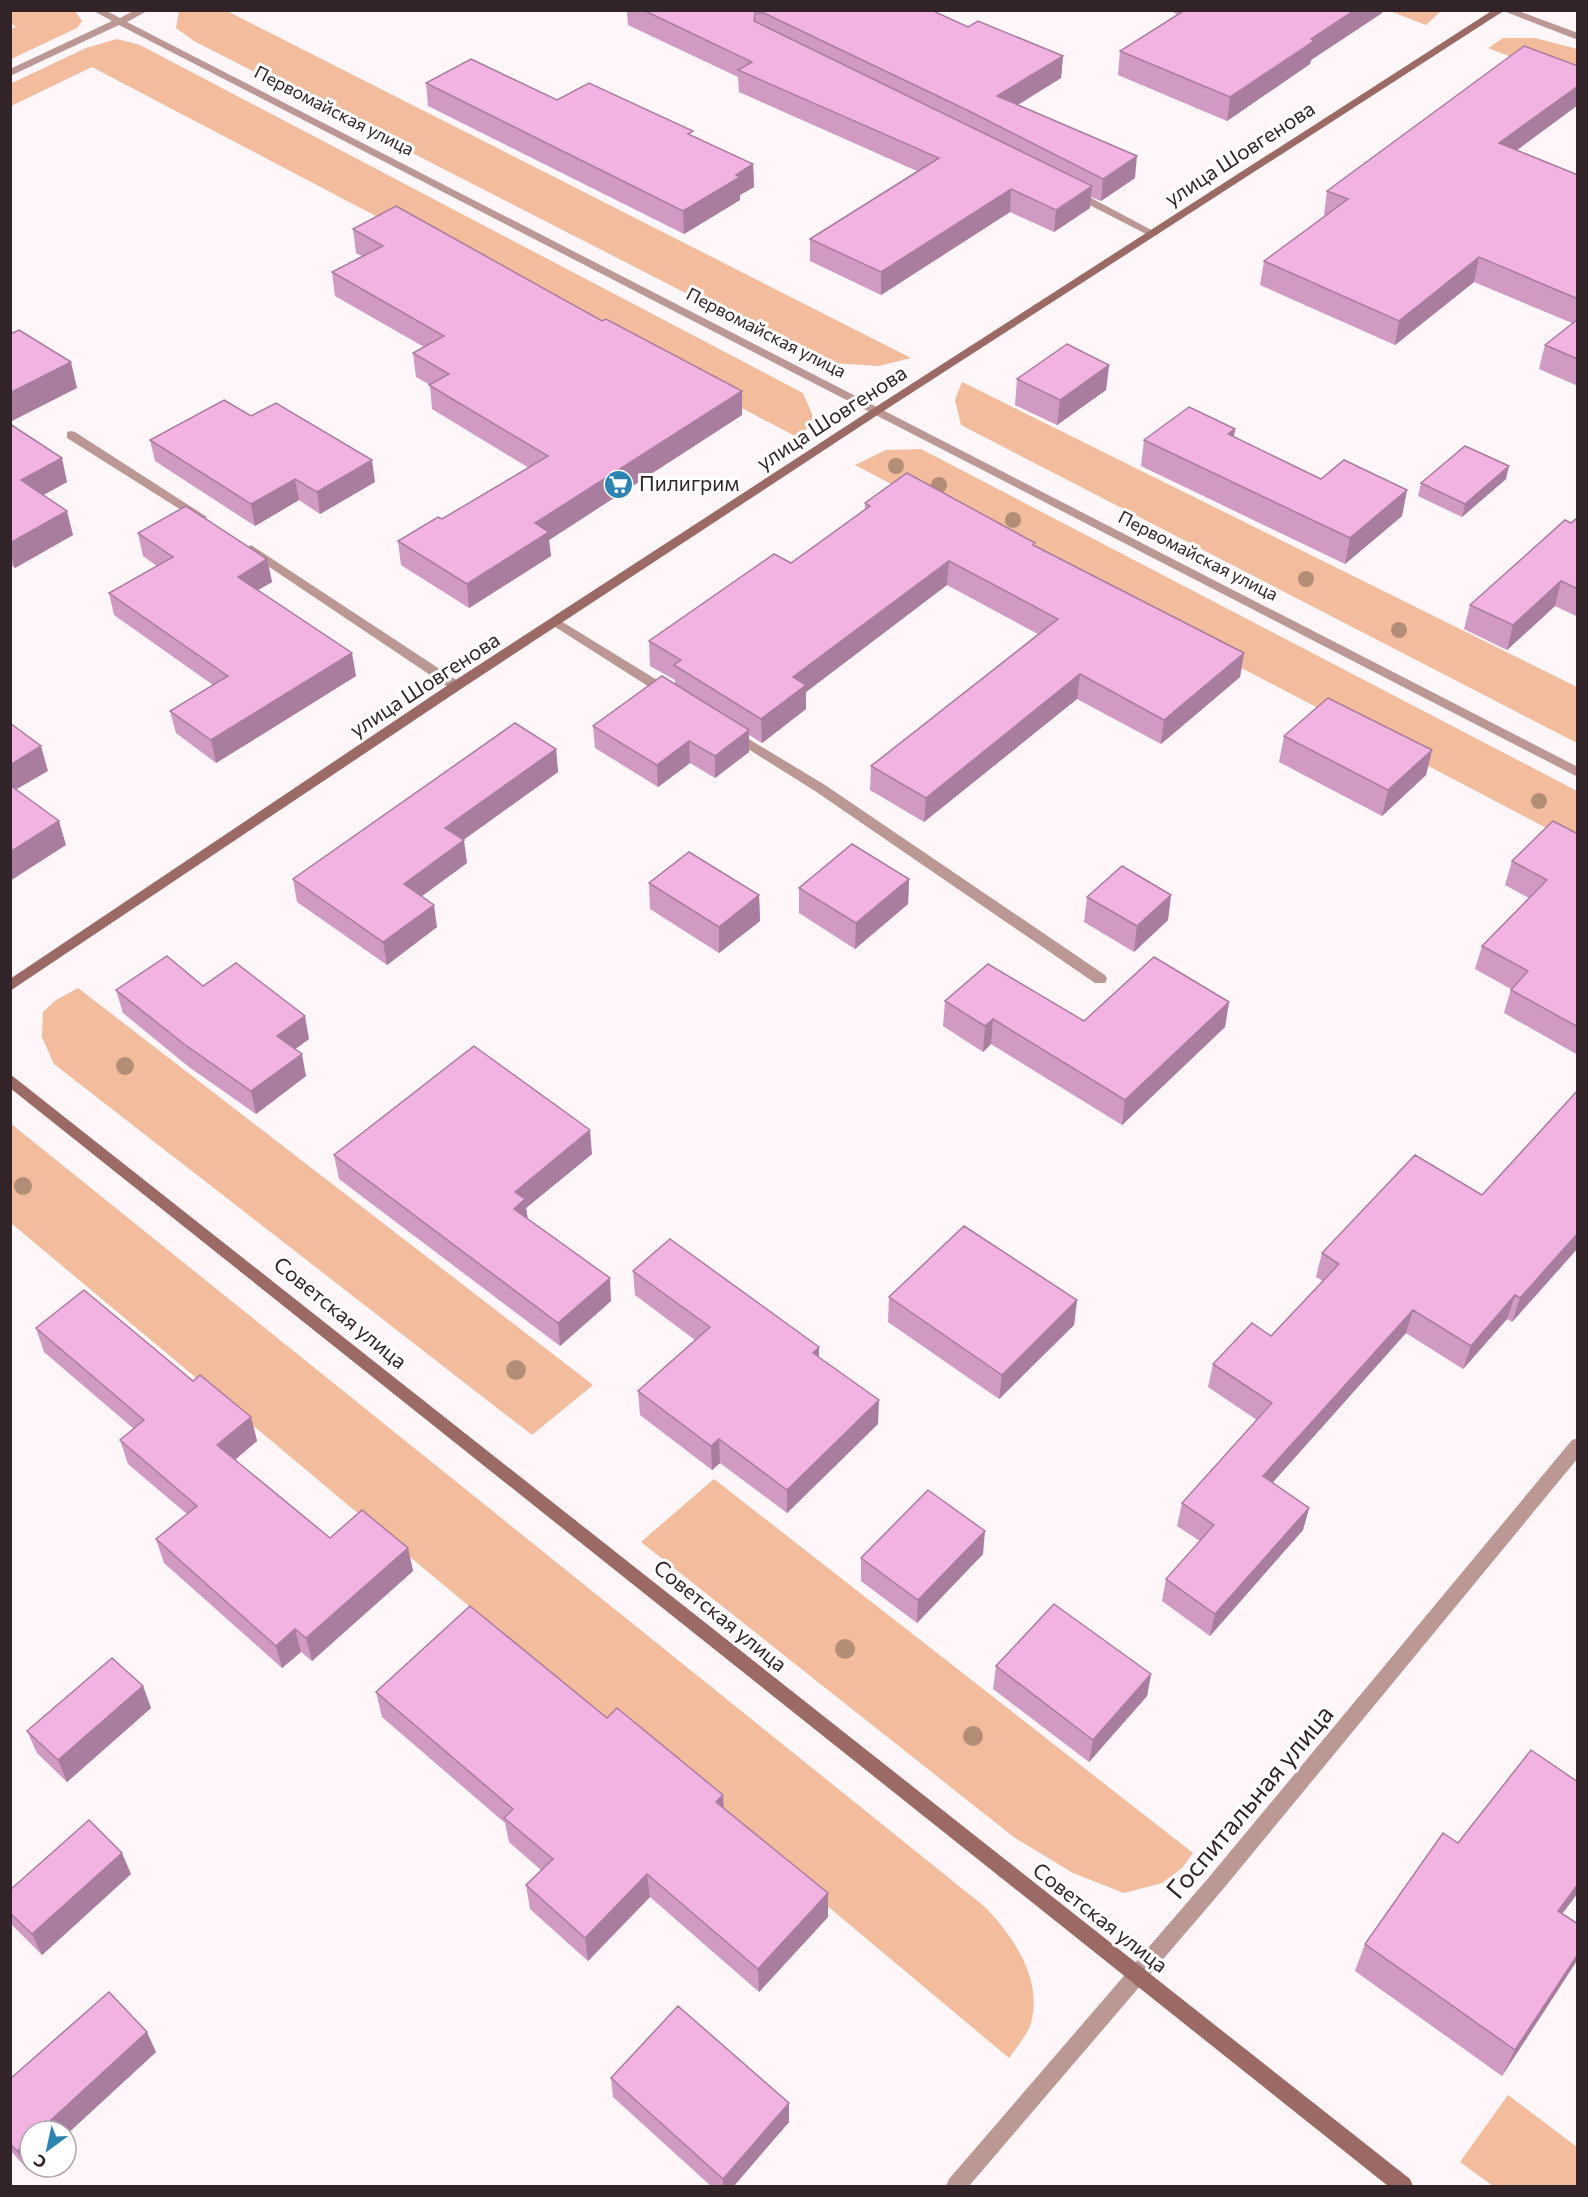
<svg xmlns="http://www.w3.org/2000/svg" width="1588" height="2197" font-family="Commissioner,sans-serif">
<rect width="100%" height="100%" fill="#fef6f8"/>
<path fill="#f2bc9d" d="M11,10L75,11L82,21L77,28L11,59V29L16,27L11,23Z
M179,11H227L911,358L879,366L832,363L789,346L194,41L176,28Z
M1390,11H1441L1426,25Z
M1503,38H1535L1577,49V82L1488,48Z
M117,39L140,45L803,393L812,414V424L797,437L92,67L11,106L10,84L86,48Z
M962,382L1577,687V743L961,425L955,400Z
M921,449L1577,791V844L855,465L886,450Z
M78,988L593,1385L532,1435L54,1064L42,1037L43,1012L56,1000Z
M10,1123L985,1907C1013,1936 1043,1979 1031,2023C1027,2035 1016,2048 1009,2058L11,1223Z
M714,1479L1193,1853L1182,1868L1162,1883L1124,1893L1073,1873L1015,1838L641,1542Z
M1508,2095L1577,2147V2186H1493L1460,2162Z"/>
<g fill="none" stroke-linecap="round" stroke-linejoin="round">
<path fill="#bb9894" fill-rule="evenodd" d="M1070,191H1078L1159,234L1150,236L1070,195Z
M71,431L75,432L207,517L201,521L197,520L67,438V432Z
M251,545L461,683L463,686L461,689H451L247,552L245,549Z
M556,618L675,691L677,694L675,697H665L552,625V619Z
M734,730L825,785L1105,975L1107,979L1105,983H1095L815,791L729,737L727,734L729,731Z"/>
<path fill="#bb9894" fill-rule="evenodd" d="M92,10H105L120,18L135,10H149L127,22L1578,767V777L119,25L10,76V69L112,21Z
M1501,10H1516L1578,33V40Z
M1578,1438V1458L1224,1888L969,2186H946L949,2179L1210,1876L1572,1440Z"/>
<path fill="#9b6a64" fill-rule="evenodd" d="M1493,10H1505L882,412L461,689L10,991V979L451,683L874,408Z
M10,1074L1410,2179L1413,2186H1388L10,1088Z"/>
</g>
<g fill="#b38e77">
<circle cx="896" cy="466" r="8"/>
<circle cx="939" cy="485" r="8"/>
<circle cx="1013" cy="520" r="8"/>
<circle cx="1306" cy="579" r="8"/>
<circle cx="1399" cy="630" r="8"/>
<circle cx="1539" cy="801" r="8"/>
<circle cx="125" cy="1066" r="9"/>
<circle cx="23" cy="1186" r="9"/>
<circle cx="516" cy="1370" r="10"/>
<circle cx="845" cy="1649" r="10"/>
<circle cx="973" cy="1736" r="10"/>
</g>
<path fill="#d09ac2" d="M627,10H931L968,27L1063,56L1061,78L1018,105L1135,178L1101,201L1091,197L1090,208L1054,232L1010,212L881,295L810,261V239L917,171L739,92L738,77L628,25Z
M1168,10H1383L1382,13L1311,60L1310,64L1227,121L1118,75L1120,51L1179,15Z
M1578,66V105L1517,150L1578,175V386L1539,369L1545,345L1572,323L1474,282L1395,345L1260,285L1264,261L1326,215H1324L1327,191Z
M426,83L557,100L693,136L753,164L754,187L740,195V200L684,234L428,106Z
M353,229L602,321L742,391V415L549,540L551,556L469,608L401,565L398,541L442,519L529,468L432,409L430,385L416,377L413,353L424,347L335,296L332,272L362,256L356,253Z
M1109,365L1106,390L1057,425L1015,405L1017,379Z
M251,416L375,482L320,514L299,500L255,526L155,461L150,440Z
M10,424L67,482L43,495L73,535L15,568L12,566H10Z
M1235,429L1234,437L1321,479L1407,490L1402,516L1345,564L1141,466L1144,440Z
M1506,479L1462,517L1418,496L1421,483Z
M865,503L1035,546L1244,653L1240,677L1161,744L1077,699L924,822L870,790L871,766L1038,634L947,585L806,692V709L762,743L749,735V752L715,778L690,763L658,787L595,748L593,726L675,684V680L650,666L649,641L791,563L865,510Z
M1578,517V617L1555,606L1507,650L1464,629L1470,605Z
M138,533L267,559L272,582L258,590L356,676L216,763L176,733L170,711L213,685L114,615L109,593L157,566L143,556Z
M1284,736L1432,750L1426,775L1382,816L1279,762Z
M556,749L558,772L463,840L467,863L422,896L437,927L387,965L297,902L293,879Z
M1578,834V1055L1504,1013L1511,989L1475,969L1482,946L1529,898L1505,885L1512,861Z
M909,879L908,904L855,949L799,913V888Z
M649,883L759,895L760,921L719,953L650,909Z
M1171,895L1168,920L1134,952L1084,922L1087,897Z
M203,986L309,1039L295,1049L306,1076L256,1114L189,1067L123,1013L116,990Z
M945,1001L1084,1021L1229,1002L1225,1027L1122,1125L991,1044L983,1052L943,1026Z
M1578,1090V1248L1512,1322L1507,1319L1463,1369L1406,1333L1272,1483L1309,1508L1303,1530L1210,1636L1162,1601L1166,1579L1200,1541L1177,1526L1182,1503L1257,1420L1208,1387L1213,1364L1271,1336L1323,1281L1316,1277L1322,1253L1482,1195Z
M592,1154L526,1208L528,1219L611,1301L560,1346L339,1179L334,1155Z
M633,1271L819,1347V1358L878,1424L787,1513L720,1463L712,1470L640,1415L638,1391L695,1340L635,1295Z
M889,1297L1077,1300L1074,1325L999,1399L888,1322Z
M36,1328L193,1381L251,1417L257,1441L235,1460L330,1538L408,1548L413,1571L312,1661L301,1652L282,1668L164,1563L156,1539L187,1514L128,1464L120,1440L134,1429L44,1352Z
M983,1554L917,1623L861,1581V1558Z
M996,1666L1151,1674L1147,1696L1089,1762L993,1689Z
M143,1686L151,1708L67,1782L37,1753L27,1731Z
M376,1692L607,1718L723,1795L724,1809L828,1893V1917L759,1992L650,1897L588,1961L530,1909L526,1885L541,1870L509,1842L505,1823L382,1717Z
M1458,1843L1578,1924V1959L1502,2076L1355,1971L1365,1944Z
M131,1874L42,1955L10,1923V1890Z
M156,2052L28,2170L10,2150V2079Z
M611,2078L789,2122L733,2187H712L613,2097Z"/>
<path fill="#a97d9e" d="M1355,10H1383L1382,13L1311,60L1310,64L1227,121L1230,97L1311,39Z
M1063,56L1061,78L996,118L997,96Z
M1578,86V105L1494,167L1499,143Z
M1137,156L1135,178L1101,201L1103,179Z
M753,164L754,187L740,195V200L684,234L683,211L736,175Z
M1092,186L1090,208L1054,232L1056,210Z
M1011,189L1010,212L881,295V272Z
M1479,257L1474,282L1395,345L1399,321Z
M71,362L77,388L10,422V393Z
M1109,365L1106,390L1057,425L1060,400Z
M742,391V415L549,540L551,556L469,608L467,584L535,523Z
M1235,429L1231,454L1228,434Z
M62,458L67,482L27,504L21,480Z
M372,460L375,482L320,514L317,492Z
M1509,466L1506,479L1462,517L1465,504Z
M295,479L299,500L255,526L251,504Z
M1407,490L1402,516L1345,564L1350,538Z
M67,511L73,535L15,568L10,552V543Z
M267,559L272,582L242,599L238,577Z
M949,561L947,585L806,692V709L762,743L761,719L793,677Z
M1561,581L1555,606L1507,650L1513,625Z
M352,653L356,676L216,763L211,740Z
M1244,653L1240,677L1161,744L1164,720Z
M1080,674L1077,699L924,822L926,798Z
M749,730V752L715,778V756Z
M689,741L690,763L658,787L657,765Z
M41,746L48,771L10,793V765Z
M556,749L558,772L448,851L445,828Z
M1432,750L1426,775L1382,816L1388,790Z
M59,821L66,845L10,881V852Z
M464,840L467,863L407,907L404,884Z
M909,879L908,904L855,949L856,923Z
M759,895L760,921L719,953V927Z
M1171,895L1168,920L1134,952L1137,926Z
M434,905L437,927L387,965L383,942Z
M1229,1002L1225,1027L1122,1125L1125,1100Z
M305,1016L309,1039L282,1059L277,1036Z
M993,1019L991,1044L983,1052L985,1026Z
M302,1054L306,1076L256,1114L251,1091Z
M590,1130L592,1154L526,1208L528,1223L514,1209L515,1192Z
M1578,1233V1248L1512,1322L1520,1298Z
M610,1278L611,1301L560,1346L558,1323Z
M1515,1295L1507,1319L1463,1369L1471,1346Z
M1077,1300L1074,1325L999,1399L1002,1375Z
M1413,1310L1406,1333L1258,1499L1263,1476Z
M819,1347V1371L813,1353Z
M879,1400L878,1424L787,1513V1490Z
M251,1417L257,1441L224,1469L217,1445Z
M719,1439L720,1463L712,1470L711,1446Z
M1309,1508L1303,1530L1210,1636L1215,1614Z
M985,1531L983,1554L917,1623L918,1600Z
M408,1548L413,1571L312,1661L306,1638Z
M295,1629L301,1652L282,1668L276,1646Z
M1151,1674L1147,1696L1089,1762L1093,1740Z
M143,1686L151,1708L67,1782L58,1760Z
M723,1795L724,1820L716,1802Z
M122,1853L131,1874L42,1955L32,1934Z
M647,1874L650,1897L588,1961L585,1938Z
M1578,1884V1893L1544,1938L1558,1911Z
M828,1893V1917L759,1992L758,1969Z
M1578,1954V1959L1502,2076L1515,2050Z
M147,2032L156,2052L66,2135V2131H39Z
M789,2103V2122L733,2187H723V2179Z
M30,2139V2167H31L28,2170L17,2151Z"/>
<path fill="#f2b3e2" stroke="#a97d9e" stroke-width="1.5" d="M643,10H931L968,27L978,21L1063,56L997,96L1137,156L1103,179L969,111L764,13H755L754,21L1092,186L1056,210L1011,189L881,272L810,239L939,158L738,70L752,62Z
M1185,10H1355L1311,39L1314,41L1230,97L1120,51Z
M1524,46L1578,66V86L1499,143L1578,175V299L1479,257L1399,321L1264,261L1348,199L1327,191Z
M471,59L557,100L589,83L693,131L688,134L753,164L736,175L740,177L683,211L426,83Z
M396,206L602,321L606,319L742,391L535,523L549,532L467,584L398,541L438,517L442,519L548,456L429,385L449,374L413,353L444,336L332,272L383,246L353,229Z
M1578,319V359L1545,345Z
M19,330L71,362L10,393V334Z
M1067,344L1109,365L1060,400L1017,379Z
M224,400L251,416L276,403L372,460L317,492L295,479L251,504L150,440Z
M1189,407L1235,429L1228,434L1321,479L1344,460L1407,490L1350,538L1144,440Z
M10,424L62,458L21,480L67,511L10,543Z
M1465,446L1509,466L1465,504L1421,483Z
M907,473L1035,543L1033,545L1244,653L1164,720L1080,674L926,798L871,766L1058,619L949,561L793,677L806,685L761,719L674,665L681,660L649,641L774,554L791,563L870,506L865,503Z
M186,506L267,559L238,577L352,653L211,740L170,711L228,676L109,593L173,557L138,533Z
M1578,517V589L1561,581L1513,625L1470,605L1565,520L1571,523Z
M662,676L749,730L715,756L689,741L657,765L593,726Z
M1328,698L1432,750L1388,790L1284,736Z
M10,723L41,746L10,765Z
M515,723L556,749L445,828L464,840L404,884L434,905L383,942L293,879Z
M10,785L59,821L10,852Z
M1553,821L1578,834V1027L1511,990L1528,971L1482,946L1547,880L1512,861Z
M852,844L909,879L856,923L799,888Z
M689,852L759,895L719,927L649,883Z
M1122,866L1171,895L1137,926L1087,897Z
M167,956L203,986L236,963L305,1016L277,1036L302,1054L251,1091L184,1044L116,990Z
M1154,957L1229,1002L1125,1100L993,1019L985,1026L945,1001L988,964L1084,1021Z
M474,1046L590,1130L515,1192L525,1199L514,1209L610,1278L558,1323L334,1155Z
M1578,1090V1233L1520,1298L1515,1295L1471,1346L1413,1310L1263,1476L1309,1508L1215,1614L1166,1579L1214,1525L1182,1503L1272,1403L1213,1364L1252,1323L1271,1336L1339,1264L1322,1253L1415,1155L1482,1195Z
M964,1226L1077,1300L1002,1375L889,1297Z
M670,1239L819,1347L813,1353L879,1400L787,1490L719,1439L711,1446L638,1391L710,1327L633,1271Z
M84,1290L193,1381L200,1375L251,1417L217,1445L330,1538L362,1510L408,1548L306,1638L295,1629L276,1646L156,1539L197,1506L120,1440L144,1420L36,1328Z
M928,1490L985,1531L918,1600L861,1558Z
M1054,1604L1151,1674L1093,1740L996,1666Z
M470,1606L607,1718L617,1708L723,1795L716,1802L828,1893L758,1969L647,1874L585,1938L526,1885L553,1859L504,1818L513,1809L376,1692Z
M112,1658L143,1686L58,1760L27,1731Z
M1531,1750L1578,1782V1884L1558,1911L1578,1924V1954L1515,2050L1365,1944L1443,1833L1458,1843Z
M89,1820L122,1853L32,1934L10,1913V1890Z
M109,1992L147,2032L39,2131H30V2139L17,2151L10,2144V2079Z
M678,2006L789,2103L723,2179L611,2078Z"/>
<defs>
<symbol id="supermarket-disc" viewBox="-11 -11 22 22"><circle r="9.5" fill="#2c84b3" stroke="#fff"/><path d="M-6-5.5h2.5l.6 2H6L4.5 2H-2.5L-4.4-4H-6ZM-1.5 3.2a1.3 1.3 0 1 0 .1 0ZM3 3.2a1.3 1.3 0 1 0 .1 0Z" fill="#fff"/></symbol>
</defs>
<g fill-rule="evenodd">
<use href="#supermarket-disc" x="602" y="468" width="33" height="33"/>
</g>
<g text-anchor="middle" stroke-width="6" stroke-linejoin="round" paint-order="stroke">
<g font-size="18" fill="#312327" stroke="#fff">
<text transform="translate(334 111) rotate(27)" y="6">Первомайская улица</text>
<text transform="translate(766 333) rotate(27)" y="6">Первомайская улица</text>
<text transform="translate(1198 556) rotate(27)" y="6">Первомайская улица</text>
</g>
<g font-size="21" fill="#312327" stroke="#fff">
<text transform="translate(1240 154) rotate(-33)" y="7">улица Шовгенова</text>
<text transform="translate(832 418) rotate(-33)" y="7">улица Шовгенова</text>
<text transform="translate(425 685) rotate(-33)" y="7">улица Шовгенова</text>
<text transform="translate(340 1313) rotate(39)" y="7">Советская улица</text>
<text transform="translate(720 1616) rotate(39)" y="7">Советская улица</text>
<text transform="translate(1100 1918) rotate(38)" y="7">Советская улица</text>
</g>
<g font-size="21" fill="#312327" stroke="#fff" text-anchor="start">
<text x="639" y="491">Пилигрим</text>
</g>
<g font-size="26" fill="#312327" stroke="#fff">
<text transform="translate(1250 1802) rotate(-50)" y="9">Госпитальная улица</text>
</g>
</g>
<rect width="1588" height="2197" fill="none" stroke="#312327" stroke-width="24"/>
<g transform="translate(48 2149) rotate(213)"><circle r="28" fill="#ffffff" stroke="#ada7a9" stroke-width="1.5"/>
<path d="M0-4.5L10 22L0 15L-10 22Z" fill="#2c84b3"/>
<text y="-9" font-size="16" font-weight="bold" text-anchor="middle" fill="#312327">С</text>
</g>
</svg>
